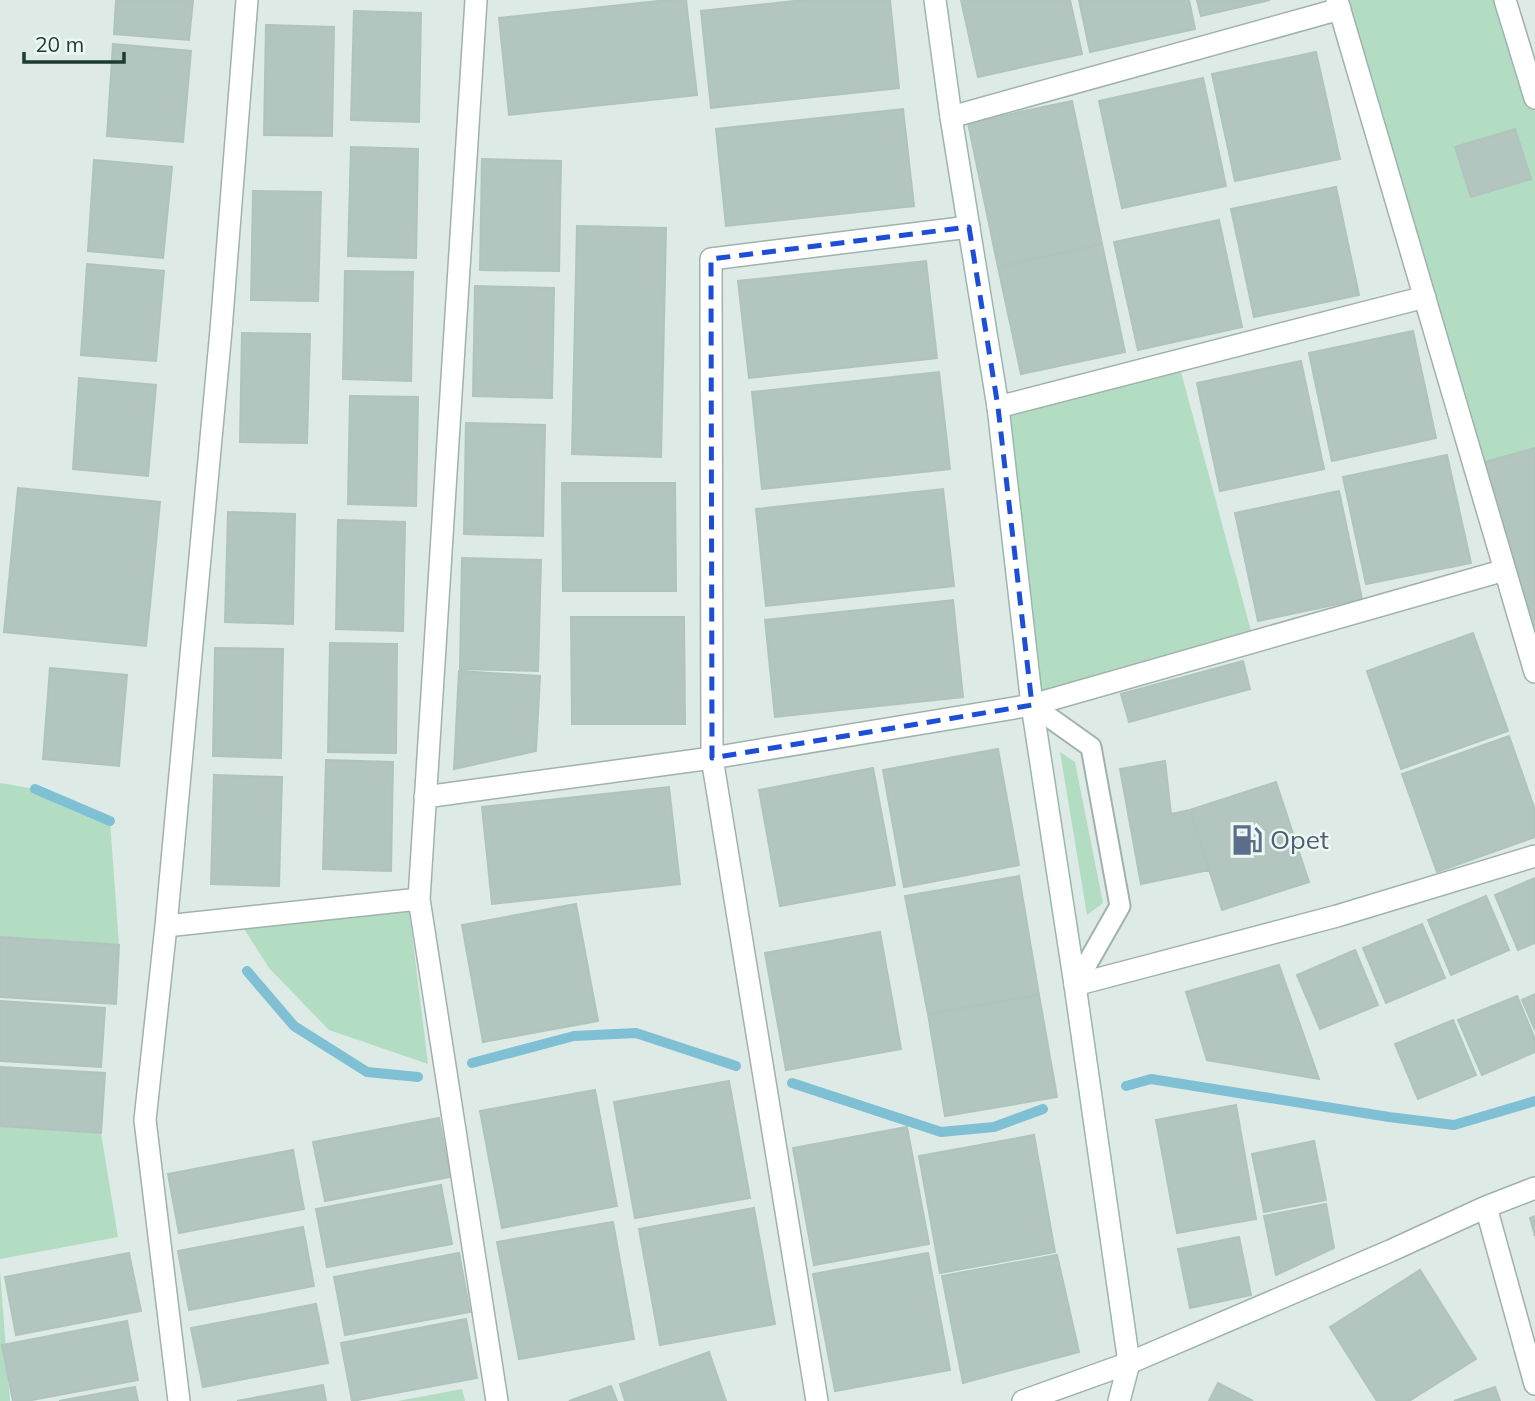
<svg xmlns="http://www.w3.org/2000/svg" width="1535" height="1401" font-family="Mulish,sans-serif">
<rect width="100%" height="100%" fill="#ddeae5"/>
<path fill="#b3ddc2" d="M1337,0H1505L1535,98V448L1474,465Z
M1178,361L1254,642L1032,705L998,407Z
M1060,752L1075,762L1103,903L1087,915Z
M0,783L35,789L110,821L119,945L0,937Z
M409,909L428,1064L329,1030L269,968L243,927Z
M0,1126L101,1133L118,1237L0,1259Z
M0,1271L10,1401H0Z
M462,1389L465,1401H398Z"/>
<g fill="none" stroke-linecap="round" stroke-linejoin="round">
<path stroke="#80c0d4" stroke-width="10" d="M35,789L110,821
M247,971L294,1026L367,1072L418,1077
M472,1063L574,1036L636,1033L736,1066
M792,1083L941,1132L994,1127L1043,1109
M1126,1086L1151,1079L1389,1117L1454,1125L1535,1101"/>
</g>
<path fill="#b2c5be" stroke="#afc4bd" stroke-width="2" d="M116,0H193L189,40L114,34Z
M668,0H686L697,95L509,115L499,18Z
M804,0H890L899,88L711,108L701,11Z
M961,0H1070L1082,54L978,77Z
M1079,0H1189L1195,29L1090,52Z
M1197,0H1270L1201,16Z
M354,11L421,13L419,122L351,120Z
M266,25L334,27L332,136L264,135Z
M113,44L191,51L183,142L107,136Z
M1316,52L1340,159L1235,181L1212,74Z
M1203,78L1226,186L1122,208L1099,101Z
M1072,101L1102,244L998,267L968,123Z
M903,109L914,206L726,226L716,129Z
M1515,129L1531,179L1471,197L1455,147Z
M351,147L418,149L416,258L348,256Z
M482,159L561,161L559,271L480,270Z
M94,160L172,167L163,258L88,251Z
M1336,187L1359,295L1254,317L1231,209Z
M253,191L321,192L318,301L251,300Z
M1219,220L1242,327L1138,350L1114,242Z
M577,226L666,228L661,457L572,454Z
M1102,244L1125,352L1021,374L998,267Z
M926,261L937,358L749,378L738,281Z
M87,264L164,271L156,361L81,355Z
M345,271L413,272L411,381L343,379Z
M475,286L554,288L552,398L473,396Z
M1413,331L1436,438L1332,461L1309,353Z
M242,333L310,334L307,443L240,442Z
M1301,361L1324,469L1220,491L1197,383Z
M939,372L950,469L762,489L752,392Z
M79,378L156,385L148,476L73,469Z
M350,396L418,397L416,506L348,504Z
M466,423L545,425L543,536L464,534Z
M1535,448V672L1474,465Z
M1447,455L1471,563L1366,584L1343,477Z
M562,483H675L676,591H563Z
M18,488L160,502L146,646L4,632Z
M943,489L954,586L766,606L756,509Z
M1339,491L1362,599L1258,621L1235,513Z
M228,512L295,514L293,624L225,622Z
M338,520L405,522L403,631L336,629Z
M462,558L541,560L538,671L460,669Z
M953,600L963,697L775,717L765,620Z
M571,617H684L685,724H572Z
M1473,633L1508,731L1401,769L1367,671Z
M330,643L397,644L396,753L328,752Z
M215,648L283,649L281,758L213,756Z
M1243,661L1250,689L1129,722L1121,694Z
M50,668L127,675L119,766L43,759Z
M459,671L540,676L536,751L454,769Z
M1509,736L1535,810V837L1437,872L1402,774Z
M998,749L1019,865L904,887L883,770Z
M326,760L393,762L391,871L323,869Z
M1165,761L1171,814L1190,810L1209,870L1141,884L1120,769Z
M873,768L895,885L780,906L759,790Z
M214,775L282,777L279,886L211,884Z
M1276,782L1309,882L1222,910L1190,810Z
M669,787L680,884L492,904L482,807Z
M1019,876L1039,995L928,1014L905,896Z
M1535,878V943L1518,950L1495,895Z
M1486,896L1509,950L1451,975L1428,920Z
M576,904L598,1021L483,1042L462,925Z
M1422,924L1445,978L1386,1003L1363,948Z
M880,932L901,1049L786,1070L765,953Z
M0,937L119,945L116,1004L0,997Z
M1355,950L1378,1005L1320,1029L1297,975Z
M1279,965L1319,1079L1207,1060L1186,992Z
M1535,994V1030L1522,1000Z
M1039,995L1057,1097L945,1116L928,1014Z
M1517,996L1535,1039V1052L1482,1075L1458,1020Z
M0,1001L105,1008L101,1067L0,1061Z
M1453,1020L1476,1075L1418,1099L1395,1044Z
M0,1067L105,1073L101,1133L0,1126Z
M729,1081L750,1198L635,1218L614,1102Z
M595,1090L617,1206L502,1228L480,1111Z
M1236,1105L1256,1219L1177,1233L1156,1120Z
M439,1118L450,1177L325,1201L313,1142Z
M907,1127L929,1244L814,1265L793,1148Z
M1034,1135L1055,1252L940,1273L919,1156Z
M1314,1141L1326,1200L1264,1212L1252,1154Z
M293,1150L304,1209L179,1233L168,1174Z
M441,1185L452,1244L327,1267L316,1209Z
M1326,1204L1334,1248L1276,1275L1264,1216Z
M754,1208L775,1324L660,1345L639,1229Z
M1535,1216V1236L1530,1218Z
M613,1222L634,1339L519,1359L497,1242Z
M303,1227L314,1286L189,1310L178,1251Z
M1239,1237L1251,1295L1190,1308L1178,1249Z
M129,1253L141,1311L16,1335L5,1277Z
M459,1253L470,1312L345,1335L334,1277Z
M928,1253L950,1370L835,1391L813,1274Z
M1057,1255L1079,1352L963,1383L942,1276Z
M1420,1270L1476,1359L1409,1401H1377L1330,1327Z
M316,1304L328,1363L203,1387L191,1328Z
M466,1319L477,1378L352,1401L341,1343Z
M127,1321L138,1380L27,1401H13L2,1345Z
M709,1352L726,1401H625L620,1384Z
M1218,1383L1253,1401H1209Z
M323,1385L326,1401H237Z
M611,1386L617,1401H569Z
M135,1387L138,1401H59Z
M1495,1387L1500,1401H1454Z"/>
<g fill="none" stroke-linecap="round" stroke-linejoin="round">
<defs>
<path id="service" d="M1032,705L1091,747L1120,906L1075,985"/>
<path id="minor" d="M476,0L419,899L497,1401
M1337,0L1535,672
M1505,0L1535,98
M951,117L1340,9
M998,407L1425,297
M425,797L712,758L1032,705L1505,570
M166,926L419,899
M1075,985L1337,916L1535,856
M1486,1207L1535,1384
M179,1401L145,1120L166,926L221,330L247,0
M817,1401L712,758L711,259L969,227
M1023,1401L1129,1363L1390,1251L1486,1207L1535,1188"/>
<path id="secondary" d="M935,0L951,117L998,407L1032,705L1075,985L1129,1363L1119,1401"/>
</defs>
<use href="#service" stroke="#a0b2ad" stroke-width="23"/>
<use href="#minor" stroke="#a0b2ad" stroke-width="24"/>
<use href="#secondary" stroke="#9bb6af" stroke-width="24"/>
<use href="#service" stroke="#fff" stroke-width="19"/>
<use href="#minor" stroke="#fff" stroke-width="21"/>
<use href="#secondary" stroke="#fff" stroke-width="21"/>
</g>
<path fill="none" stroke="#1d4ed8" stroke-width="5" stroke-dasharray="14 9" stroke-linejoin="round" d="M969,227L998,407L1032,705L712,758L711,259Z"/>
<defs>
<symbol id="fuel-bare" viewBox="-9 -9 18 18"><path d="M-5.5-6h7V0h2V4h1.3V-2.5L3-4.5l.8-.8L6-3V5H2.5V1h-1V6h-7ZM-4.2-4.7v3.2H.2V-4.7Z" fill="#5c6f8a" stroke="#edf7f3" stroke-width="2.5" paint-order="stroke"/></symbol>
</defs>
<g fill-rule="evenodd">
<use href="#fuel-bare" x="1225" y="818" width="44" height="44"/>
</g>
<g text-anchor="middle" stroke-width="5" stroke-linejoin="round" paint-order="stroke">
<g font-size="26" fill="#4e5e75" stroke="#edf7f3" text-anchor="start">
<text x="1270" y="849">Opet</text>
</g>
</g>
<path d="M24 52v10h100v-10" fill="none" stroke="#1e3a35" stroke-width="3.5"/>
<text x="35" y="52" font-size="21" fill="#1e3a35" stroke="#edf7f3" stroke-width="5" paint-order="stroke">20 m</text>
</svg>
